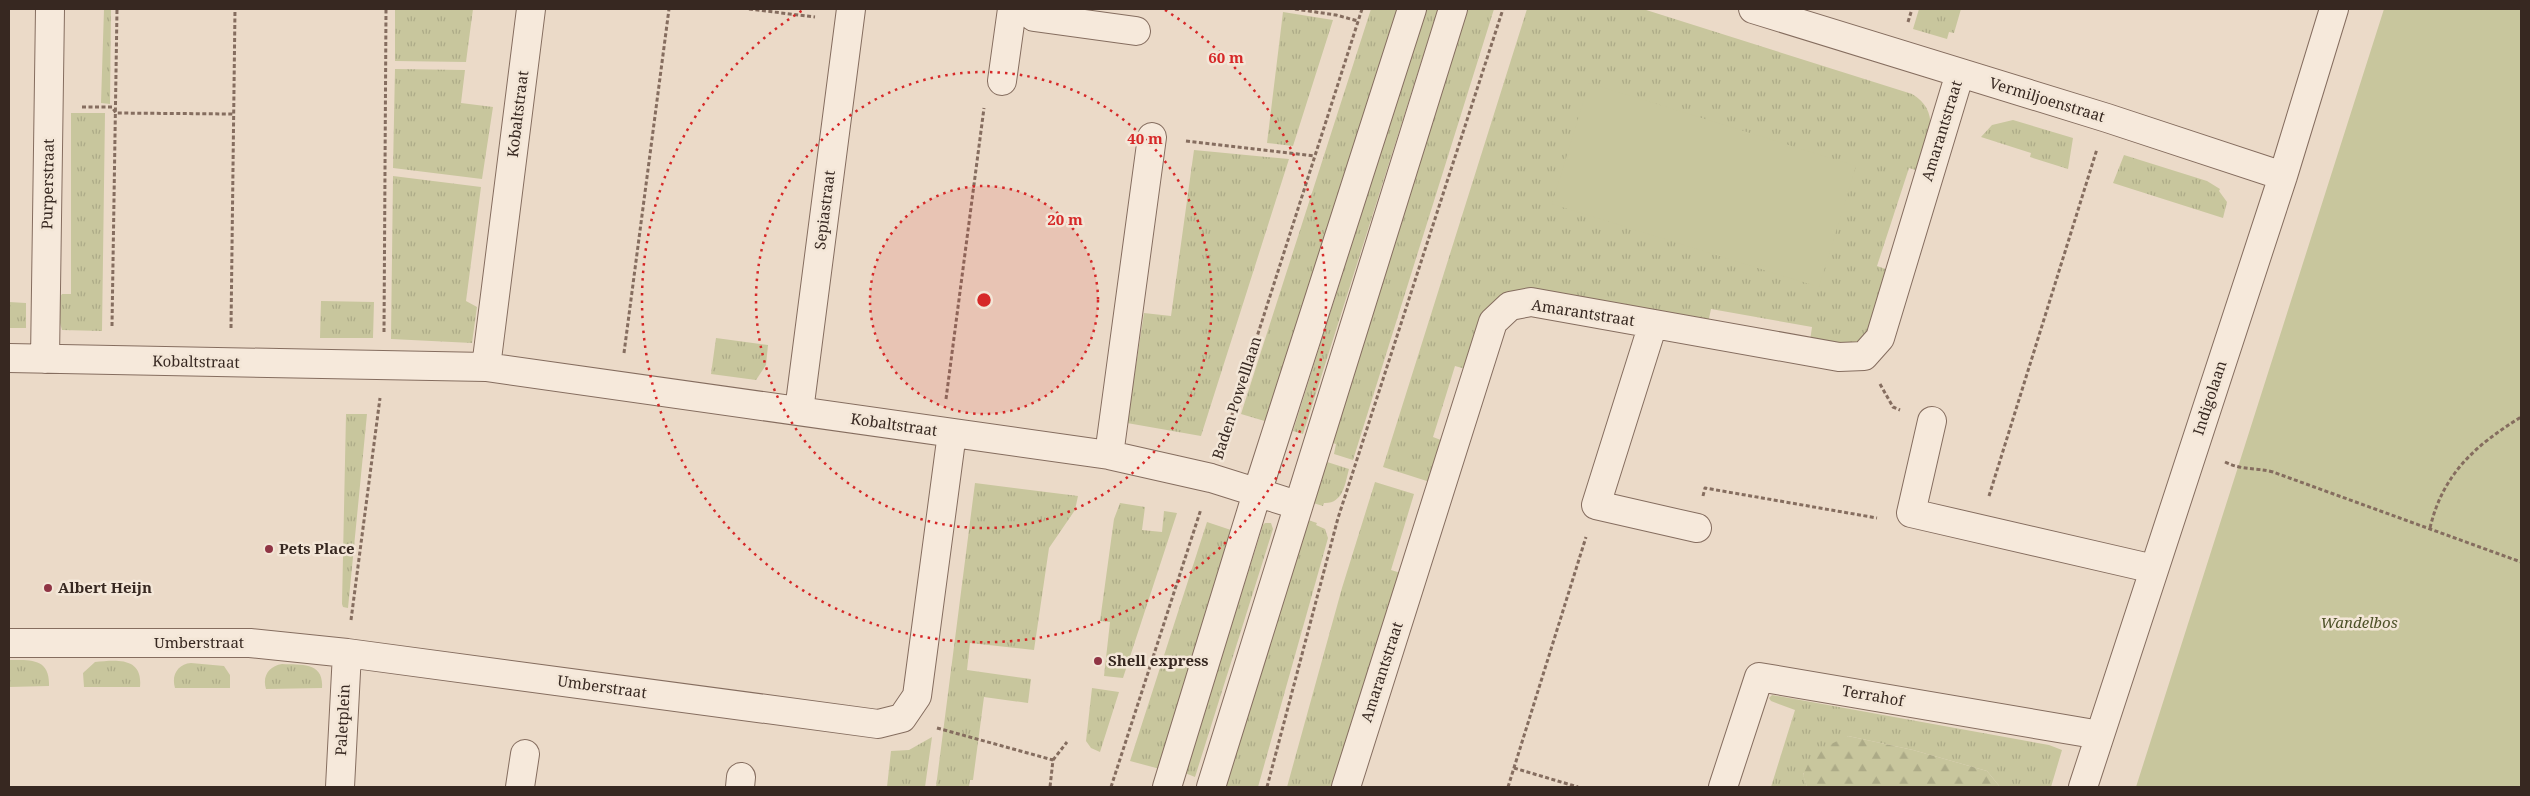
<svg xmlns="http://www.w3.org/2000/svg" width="2530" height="796" font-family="'Noto Serif',serif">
<defs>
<pattern id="grass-tufts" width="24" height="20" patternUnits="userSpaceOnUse" patternTransform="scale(1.25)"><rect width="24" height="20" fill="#c8c69d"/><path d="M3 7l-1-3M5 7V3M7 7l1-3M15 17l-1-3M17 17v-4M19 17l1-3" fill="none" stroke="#acaa87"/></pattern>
<pattern id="forest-firs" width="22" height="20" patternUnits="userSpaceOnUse" patternTransform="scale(1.25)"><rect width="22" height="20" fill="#c8c69d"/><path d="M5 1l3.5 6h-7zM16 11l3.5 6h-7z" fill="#acaa87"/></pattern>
</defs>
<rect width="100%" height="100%" fill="#ebdac8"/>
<path fill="url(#grass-tufts)" d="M104,9H111L110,104L101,103Z
M395,9H473L466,62L395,61Z
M1371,9H1399L1268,422L1241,414Z
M1426,9H1438L1303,434L1293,431Z
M1466,9H1494L1353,460L1334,454L1336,444L1329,442Z
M1527,9H1643L1912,94C1943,112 1927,143 1922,172L1909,168L1877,266L1891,271L1870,333L1855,345L1810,341L1812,327L1711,309L1708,323L1532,291C1483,285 1481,333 1469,370L1455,366L1433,437L1446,442L1433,483L1383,467Z
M1919,9H1961L1954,33L1949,32L1947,39L1913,29Z
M1283,12L1333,20L1293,146L1267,143Z
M395,69L465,70L461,103L493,107L482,179L393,168Z
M71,113H105L102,331L62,330L60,323V297L62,294H71Z
M2013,120L2073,138L2068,169L2030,157L2031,153L1981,137L1992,125Z
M1194,150L1289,159L1201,436L1127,423L1144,313L1171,316Z
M2124,155L2207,181L2220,189L2219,191L2227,202L2223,218L2113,183Z
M393,176L481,187L466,301L477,307L472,343L391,339Z
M321,301L374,302L373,338H320Z
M9,302L26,303V328H9Z
M716,338L768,345L766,365L756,380L711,374Z
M346,414H367L348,608L343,607L342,604Z
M1324,461L1349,469C1345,484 1343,504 1324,503L1323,506L1310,502Z
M1375,482L1414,494L1391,570L1404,574L1336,787H1287L1342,588Z
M975,483L1078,496L1075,510L1049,548L1034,650L970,643L967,670L1031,679L1028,703L984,697L973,780H970L969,787H936Z
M1120,503L1145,507L1142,530L1162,532L1164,511L1177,513L1123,678L1104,676L1110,622L1100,621L1114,519Z
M1305,519L1317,523L1316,525L1325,529L1328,538L1258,787H1221Z
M1207,522L1234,531L1160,769L1130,761Z
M1265,523H1271L1273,529L1195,777L1185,773L1263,525Z
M9,660C31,660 50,658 49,686L9,687Z
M95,662C117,660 143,657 140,687H84L83,673Z
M191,663L224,666L230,675V688H175C171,675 178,664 191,663Z
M282,664C302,665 324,662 322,688L266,689C262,676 269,666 282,664Z
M1092,688L1119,692L1100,752L1091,748L1086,741Z
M1772,695L2049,745L2062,750L2051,787H2000L1987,771L1913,750L1848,736L1803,774L1807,787H1771L1795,710L1771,701L1769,698Z
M932,737L925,787H887L891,751L909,750Z"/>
<path fill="url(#forest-firs)" d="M1848,736L1913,750L1987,771L2000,787H1807L1803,775L1814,752Z"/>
<path fill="#c8c69d" d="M2384,9H2521V787H2136Z
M1589,83L1856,166L1819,287L1552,204Z"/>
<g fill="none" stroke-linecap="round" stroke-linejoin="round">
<defs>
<path id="minor" d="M1024,9L1034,17L1136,31
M1753,9L2107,118L2283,176
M1002,81L1012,9
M1653,324L1596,505L1697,528
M9,358L486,367L1109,455L1211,478L1297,505
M45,359L50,9
M486,367L531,9
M799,411L851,9
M1932,421L1911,513L2154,569
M1109,455L1152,137
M9,643H250L347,653L878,724L902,718L917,696L952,433
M340,787L347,653
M520,787L525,754
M740,787L741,777
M1167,787L1257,493L1412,9
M1211,787L1453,9
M1346,787L1493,322L1510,306L1531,302L1839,357L1864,356L1880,338L1960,73
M1723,787L1759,677L2100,735
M2083,787L2283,176L2334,9"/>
</defs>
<use href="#minor" stroke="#856d5f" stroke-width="30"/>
<path stroke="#856d5f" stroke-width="3" stroke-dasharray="4 2.5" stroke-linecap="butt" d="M749,9L815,17
M1295,9L1336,15L1358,21
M1908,22L1912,9
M82,107H112L116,113L234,114
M1186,141L1315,156
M112,326L117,9
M231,328L235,9
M384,332L386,9
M624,353L669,9
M1880,384L1893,407L1900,410
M946,399L984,108
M1222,446L1362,9
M2225,462C2244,471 2254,467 2273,472L2521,562
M1703,496L1705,488L1877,518
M1989,496L2097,149
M2430,528C2443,473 2476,445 2521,417
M351,620L380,398
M937,728L1053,760L1050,787
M1053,760L1067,742
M1514,768L1578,787
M1111,787L1201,509
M1267,787L1338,518L1503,9
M1508,787L1586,537"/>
<use href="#minor" stroke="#f6e9db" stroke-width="28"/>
</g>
<circle cx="984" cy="300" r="114" fill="#d62828" fill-opacity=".12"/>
<g fill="none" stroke="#d62828" stroke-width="2.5" stroke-dasharray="2.5 5">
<circle cx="984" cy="300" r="114"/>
<circle cx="984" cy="300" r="228"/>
<path d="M1165 10A342 342 0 1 1 803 10"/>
</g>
<g fill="#8f3444" stroke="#f3e6d7" stroke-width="2">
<circle cx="269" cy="549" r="5"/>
<circle cx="48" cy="588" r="5"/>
<circle cx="1098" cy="661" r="5"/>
</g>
<g text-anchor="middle" stroke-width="5" stroke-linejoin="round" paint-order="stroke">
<g font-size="15" fill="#372821" stroke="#f3e6d7">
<text transform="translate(2047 100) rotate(17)" y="5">Vermiljoenstraat</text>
<text transform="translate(518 114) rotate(-83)" y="5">Kobaltstraat</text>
<text transform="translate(1942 131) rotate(-73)" y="5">Amarantstraat</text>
<text transform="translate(48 184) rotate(-89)" y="5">Purperstraat</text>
<text transform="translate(825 210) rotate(-83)" y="5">Sepiastraat</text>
<text transform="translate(1583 313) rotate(9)" y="5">Amarantstraat</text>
<text transform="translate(196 362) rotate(1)" y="5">Kobaltstraat</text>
<text transform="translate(1237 398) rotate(-72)" y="5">Baden Powelllaan</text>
<text transform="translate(2210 398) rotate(-72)" y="5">Indigolaan</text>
<text transform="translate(894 425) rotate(8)" y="5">Kobaltstraat</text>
<text x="199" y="648">Umberstraat</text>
<text transform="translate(1382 672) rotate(-72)" y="5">Amarantstraat</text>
<text transform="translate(602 687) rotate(8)" y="5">Umberstraat</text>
<text transform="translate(1873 696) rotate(10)" y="5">Terrahof</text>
<text transform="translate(343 720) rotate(-87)" y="5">Paletplein</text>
</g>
<g font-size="15" font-weight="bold" fill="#372821" stroke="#f3e6d7" text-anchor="start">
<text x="279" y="554">Pets Place</text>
<text x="58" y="593">Albert Heijn</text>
<text x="1108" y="666">Shell express</text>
</g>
<g font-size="15" font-style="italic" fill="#4e5229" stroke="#f3e6d7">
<text x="2359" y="628">Wandelbos</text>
</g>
</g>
<circle cx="984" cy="300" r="8" fill="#d62828" stroke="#f3e6d7" stroke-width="2.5"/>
<g font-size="15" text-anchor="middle" font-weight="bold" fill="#d62828" stroke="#f3e6d7" stroke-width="5" stroke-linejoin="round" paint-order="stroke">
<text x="1226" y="63">60 m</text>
<text x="1145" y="144">40 m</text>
<text x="1065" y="225">20 m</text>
</g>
<rect width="2530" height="796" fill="none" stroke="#372821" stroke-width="20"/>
</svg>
